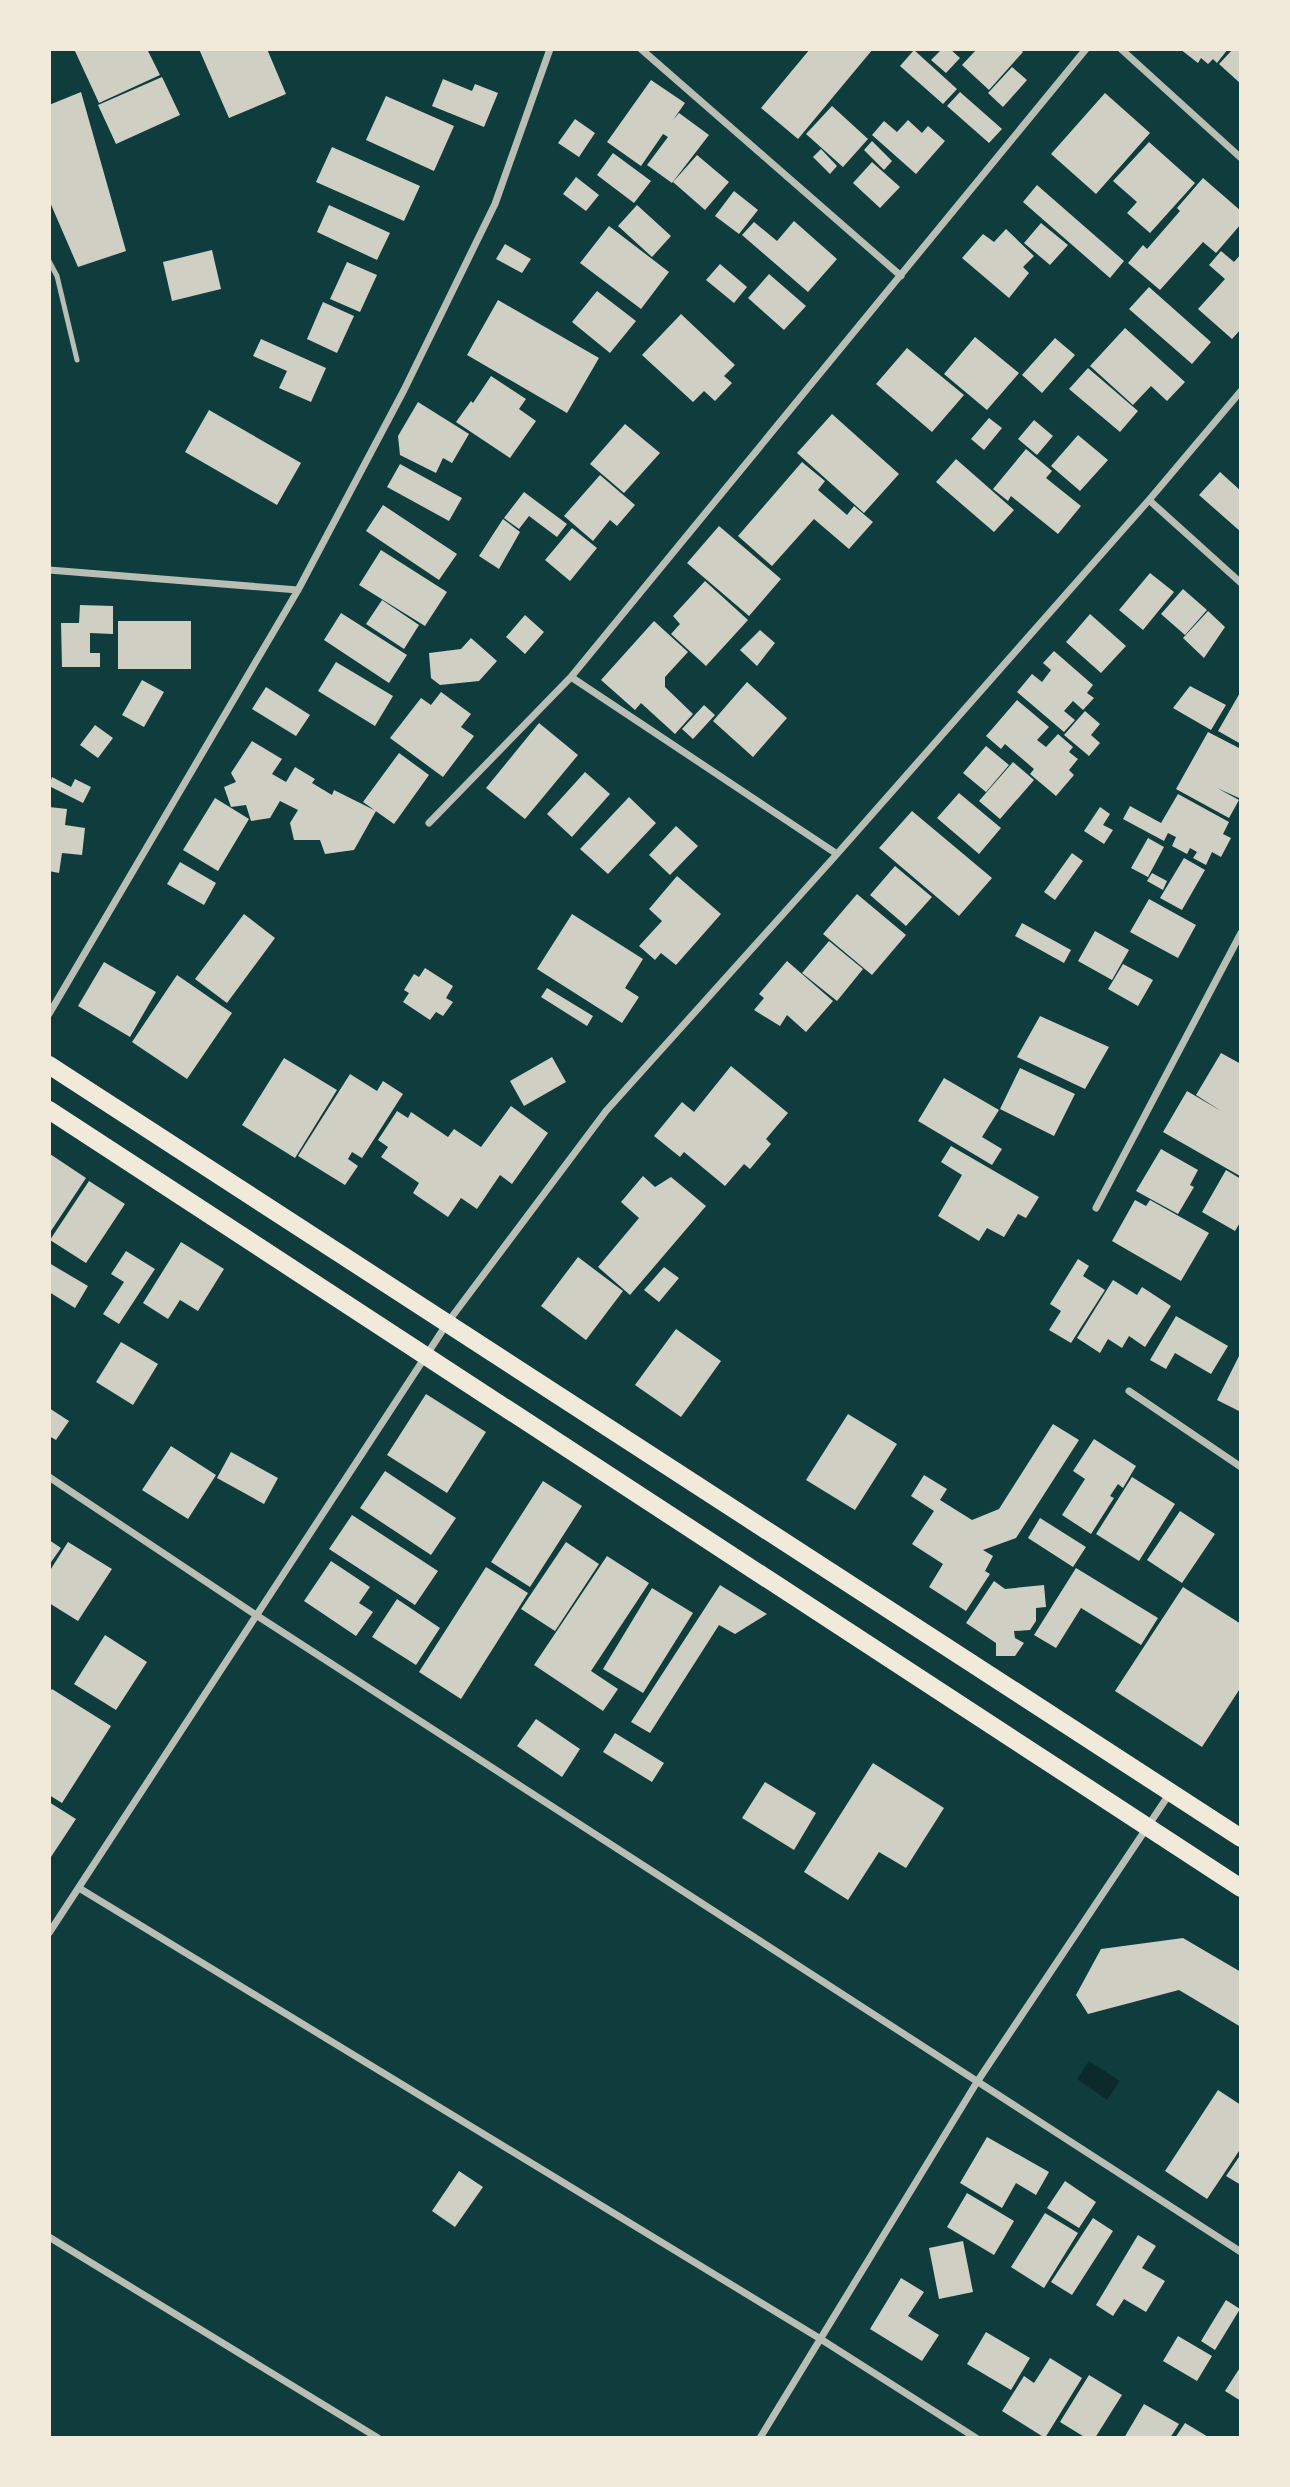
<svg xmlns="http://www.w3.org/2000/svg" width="1290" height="2487" font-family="Cabin,sans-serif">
<rect width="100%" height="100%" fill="#0f3d3e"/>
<path fill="#0a2a2b" d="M1089,2061L1120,2081L1107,2100L1077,2079Z"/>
<path fill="#cfcfc3" d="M74,49H147L160,75L99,103Z
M199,49H267L286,94L229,118Z
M810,49H873L798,139L761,108Z
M942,49H950L960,58L946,73L931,60Z
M977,49H1020L1023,52L989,90L962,65Z
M1180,49H1228L1217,63L1213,59L1208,64L1201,58L1198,63Z
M1233,49H1241V84L1219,64Z
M914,50L957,89L943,104L900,66Z
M1012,67L1027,80L1003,107L988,93Z
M162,77L180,115L116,144L98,105Z
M443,79L472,91L475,84L498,93L484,127L432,106Z
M651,80L685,103L673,120L679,113L709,135L672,183L647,165L668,137L663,134L641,166L607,142Z
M81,92L126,251L78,267L49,200V105Z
M960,92L1002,129L989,143L947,106Z
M1105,93L1150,133L1096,194L1051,154Z
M386,96L454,126L434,171L366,140Z
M832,106L868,139L843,167L806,134Z
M575,119L595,133L579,157L558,143Z
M908,120L922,133L928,126L945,141L916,174L872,135L884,121L897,132Z
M872,141L892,161L884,170L864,150Z
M1149,142L1195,183L1150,233L1127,213L1137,202L1113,181Z
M332,147L420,186L404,221L316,182Z
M821,149L837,166L830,174L813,157Z
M613,153L651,181L634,203L597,175Z
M697,155L729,182L705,210L673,182Z
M872,162L900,187L880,208L853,183Z
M576,177L599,195L586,211L563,194Z
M1203,178L1241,211V224L1216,253L1203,242L1160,290L1128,263L1143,245L1147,249L1180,211L1177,208Z
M1037,185L1124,261L1110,278L1023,202Z
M734,191L758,210L739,234L715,216Z
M329,205L390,233L377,260L317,232Z
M637,205L671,236L652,257L618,226Z
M794,221L837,259L808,292L742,235L754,222L777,241Z
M1041,223L1068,245L1050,265L1024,243Z
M609,226L669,272L641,309L580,263Z
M1006,229L1034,256L1023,267L1029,273L1009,298L962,258L983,234L994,242Z
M505,244L531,259L522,273L496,259Z
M212,250L221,289L172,301L163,262Z
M1221,251L1234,262L1241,254V329L1232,339L1198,309L1225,279L1209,265Z
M347,262L377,275L360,312L330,299Z
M720,264L747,287L734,303L706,280Z
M769,274L806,306L784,330L748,298Z
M1149,287L1211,342L1192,364L1129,309Z
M597,291L636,321L610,353L572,322Z
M498,300L599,358L567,413L467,355Z
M323,302L354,316L337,353L307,339Z
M681,314L735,365L724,376L732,383L715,401L704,391L693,402L642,355Z
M1125,328L1185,382L1167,401L1151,386L1133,405L1090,366Z
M975,337L1019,373L987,410L944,374Z
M1055,338L1075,355L1042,393L1022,375Z
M261,339L326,368L311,402L279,388L287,371L253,356Z
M907,348L964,395L932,432L876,384Z
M1088,368L1138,411L1120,432L1069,389Z
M491,376L526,399L519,409L536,421L510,458L456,422L471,401L473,403Z
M418,402L469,434L452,463L443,458L436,473L400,455L398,436Z
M209,410L301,463L277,505L185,452Z
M832,414L899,474L864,513L797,453Z
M989,418L1002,428L984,450L971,439Z
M1034,420L1053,436L1037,455L1018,439Z
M625,424L660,453L624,493L590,464Z
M1078,435L1108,460L1080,491L1051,466Z
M1026,449L1052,471L1046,478L1081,506L1058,534L1011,496L1008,501L993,489Z
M956,459L1014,510L994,532L936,482Z
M802,462L825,481L818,490L847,515L854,506L873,522L849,549L814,519L772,566L738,536Z
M400,464L462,498L449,521L387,487Z
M1220,472L1241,491V532L1199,495Z
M600,475L635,505L617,526L610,520L593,541L564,516Z
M524,492L567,524L557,537L529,516L519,529L504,518Z
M383,505L457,554L439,580L366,531Z
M503,519L520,532L499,569L479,556Z
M719,526L781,579L749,616L687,563Z
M572,528L597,548L570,581L545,560Z
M381,550L447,592L425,626L359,585Z
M1150,573L1174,592L1143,630L1119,610Z
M705,581L748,620L706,666L671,634L680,624L673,616Z
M1183,589L1207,610L1185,635L1161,614Z
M382,600L419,625L404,649L366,624Z
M80,605L113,606V634L90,633V653H100V667H62L61,623H79Z
M1208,611L1225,627L1204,658L1183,638Z
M341,613L407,655L389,683L324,640Z
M1090,614L1126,646L1101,673L1066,642Z
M525,615L544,632L525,654L506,637Z
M118,621H191V669H118Z
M654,621L688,652L665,677V687L693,714L675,734L641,703L635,710L601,680Z
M760,630L775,643L757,666L740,650Z
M471,638L497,661L479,681L440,685L431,678L429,653L461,649Z
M1054,651L1093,685L1087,693L1094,698L1083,710L1073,701L1064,711L1075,720L1064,732L1017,692L1032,674L1042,682L1051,670L1043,663Z
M336,662L393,696L375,726L318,691Z
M142,680L164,692L144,727L122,715Z
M747,682L787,718L753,757L713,721Z
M1190,686L1226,705L1211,730L1173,708Z
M266,687L310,715L296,736L252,709Z
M1241,691V744L1218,731Z
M441,692L471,714L461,727L474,736L443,777L390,738L421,698L431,705Z
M1017,700L1049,727L1037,740L1046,747L1058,734L1073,747L1069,752L1078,759L1069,770L1074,775L1056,796L1030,774L1034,769L1005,744L1001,749L986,736Z
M704,705L715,715L693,739L682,729Z
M1085,711L1100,724L1091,735L1100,743L1089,756L1064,735Z
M539,723L578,755L525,819L486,788Z
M95,725L113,738L98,758L80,745Z
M1208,732L1241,749V795L1239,798L1217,788L1239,800L1229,818L1176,789Z
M252,741L282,759L272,774L286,782L295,767L315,779L312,783L332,795L334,790L376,811L354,850L325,854L320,840H294L290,823L298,810L280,801L270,818L251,821L246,805L231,807L224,787L236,782L231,773Z
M986,746L1009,765L986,792L963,773Z
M399,753L429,775L394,824L363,802Z
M1013,762L1034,780L1000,819L979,801Z
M585,772L610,794L572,837L547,814Z
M52,777L71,787L75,779L91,787L83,803L49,786Z
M959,793L1001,828L979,854L937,818Z
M1178,794L1229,822L1223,834L1231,838L1221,857L1212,852L1206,865L1193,858L1197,852L1190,848L1187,854L1172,846L1176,837L1168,833L1164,841L1123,819L1130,806L1161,823Z
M629,797L656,823L608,874L580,849Z
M215,798L249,819L218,871L183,850Z
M49,807L67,809L65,825L85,828L82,855L62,853L59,873L49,871Z
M1100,807L1110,814L1103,825L1113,830L1104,844L1084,831Z
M912,811L992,878L959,916L879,848Z
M676,826L698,846L670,875L649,855Z
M1148,838L1164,847L1148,877L1131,868Z
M1072,853L1083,861L1055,900L1044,892Z
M1184,858L1205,870L1182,910L1160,898Z
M180,862L216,883L204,905L167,884Z
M895,866L932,897L906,926L870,895Z
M1152,873L1167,881L1163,890L1147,881Z
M677,876L721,914L676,965L661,953L655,960L639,946L662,921L649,909Z
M857,894L906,935L872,975L823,934Z
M1149,899L1196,925L1178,958L1130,932Z
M244,914L275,938L227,1003L195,979Z
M572,914L643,959L625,988L639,997L622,1023L537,969Z
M1022,923L1071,950L1064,963L1015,936Z
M1095,931L1129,950L1112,980L1078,961Z
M829,941L863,969L837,1001L802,973Z
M787,961L833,1001L806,1032L787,1015L780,1026L754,1010L764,998L759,994Z
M104,962L156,992L130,1037L78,1006Z
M1123,964L1153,980L1138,1006L1108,989Z
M425,968L453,986L446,998L453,1002L443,1016L436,1012L430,1020L403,1002L409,993L404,990L414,974L419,977Z
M177,975L232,1013L187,1079L132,1042Z
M547,988L593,1016L587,1026L541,997Z
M1040,1016L1109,1047L1085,1089L1017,1057Z
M1221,1053L1241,1064L1240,1176L1163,1132L1187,1091L1221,1111L1196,1095Z
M552,1057L566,1082L524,1106L510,1081Z
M284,1058L337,1090L295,1158L242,1125Z
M731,1066L788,1113L766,1139L771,1144L750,1169L744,1164L725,1186L684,1152L680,1157L654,1136L682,1102L694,1112Z
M1020,1068L1075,1094L1054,1136L1000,1109Z
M350,1074L377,1091L383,1081L403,1094L362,1158L352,1152L348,1159L358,1166L345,1185L298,1156Z
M944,1078L999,1110L982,1137L1002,1149L992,1165L918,1121Z
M511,1106L548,1133L512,1184L500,1175L477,1209L461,1198L448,1217L413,1193L419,1183L381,1157L388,1147L378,1140L397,1111L408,1118L411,1112L448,1137L454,1129L481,1147Z
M951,1146L1039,1197L1026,1218L1018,1214L1004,1237L987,1228L979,1241L938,1216L962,1175L941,1162Z
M1161,1149L1198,1170L1190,1185L1194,1187L1178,1214L1136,1191Z
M50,1154L86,1178L49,1234V1156Z
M1226,1170L1241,1179V1221L1235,1231L1202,1212Z
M643,1176L655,1187L671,1177L706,1206L630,1295L598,1267L639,1218L621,1202Z
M89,1181L125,1204L86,1263L50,1240Z
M1135,1200L1146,1206L1150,1200L1209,1233L1181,1281L1112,1241Z
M181,1242L224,1269L198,1311L180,1300L168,1319L143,1303Z
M126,1251L155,1269L119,1324L103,1314L124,1282L111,1274Z
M578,1257L623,1291L586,1340L541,1306Z
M1078,1259L1089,1266L1083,1276L1105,1290L1071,1343L1049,1330L1061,1311L1050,1304Z
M49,1263L88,1286L75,1308L49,1292Z
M664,1267L679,1278L659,1302L644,1290Z
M1113,1280L1137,1295L1142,1287L1171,1306L1145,1347L1129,1336L1122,1348L1108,1339L1100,1353L1077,1338Z
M1176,1316L1228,1346L1211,1374L1175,1353L1166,1369L1150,1360Z
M676,1329L721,1361L681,1417L635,1385Z
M121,1342L158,1364L133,1405L96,1382Z
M1241,1352V1412L1217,1400Z
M426,1394L486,1432L447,1493L387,1455Z
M49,1408L69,1421L56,1440L49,1436Z
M848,1414L897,1444L855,1510L806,1480Z
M1053,1424L1079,1440L1016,1538L983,1550L993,1556L985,1571L990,1574L966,1611L929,1587L943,1564L912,1544L934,1511L911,1496L924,1475L947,1489L940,1500L972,1520L999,1509Z
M1094,1439L1136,1466L1123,1488L1118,1484L1110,1496L1114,1498L1091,1534L1062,1515L1085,1479L1073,1471Z
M171,1446L216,1475L188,1519L142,1490Z
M231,1452L278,1478L264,1504L217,1478Z
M385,1471L456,1518L431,1555L360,1508Z
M1132,1477L1175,1504L1139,1561L1096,1534Z
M543,1481L582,1506L530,1587L491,1562Z
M1180,1511L1215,1534L1182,1583L1147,1560Z
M352,1515L438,1571L415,1605L329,1549Z
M1040,1518L1086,1547L1073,1567L1028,1538Z
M49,1540L61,1548L49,1565Z
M68,1542L112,1569L78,1621L49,1603V1572Z
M566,1542L599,1564L555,1631L521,1609Z
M607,1556L649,1583L591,1671L618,1689L603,1711L534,1665Z
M331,1561L370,1587L359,1603L373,1612L356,1636L304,1601Z
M486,1567L528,1593L461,1699L419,1672Z
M1076,1568L1158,1618L1141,1645L1081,1608L1056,1648L1034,1635Z
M994,1581L1005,1589L1044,1585L1046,1607L1036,1608V1621L1030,1630L1014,1631L1015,1638L1024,1643L1015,1656H996V1643L966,1623Z
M720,1585L767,1614L735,1634L719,1625L650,1733L631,1722Z
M1183,1587L1241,1624V1687L1202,1747L1115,1691Z
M652,1588L693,1613L643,1693L603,1669Z
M397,1599L440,1628L416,1665L372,1637Z
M105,1635L147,1662L116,1710L74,1684Z
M52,1689L111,1726L62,1803L49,1795V1693Z
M536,1719L580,1749L562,1777L517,1746Z
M615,1733L664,1763L652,1782L603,1752Z
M873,1763L944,1808L906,1868L879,1852L848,1900L804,1872Z
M765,1782L816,1813L794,1850L742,1818Z
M49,1802L76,1819L49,1860Z
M1183,1938L1241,1972V2027L1179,1990L1088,2014L1076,1995L1101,1949Z
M1218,2090L1241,2105V2148L1207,2199L1165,2171Z
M987,2137L1049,2172L1036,2195L1016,2183L1002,2208L960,2183Z
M1241,2154V2185L1226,2176Z
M459,2171L483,2187L455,2227L432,2211Z
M1065,2181L1096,2202L1079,2228L1047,2208Z
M967,2193L1014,2221L994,2255L947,2227Z
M1045,2213L1078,2233L1044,2288L1011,2267Z
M1093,2218L1113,2231L1072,2295L1051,2282Z
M1138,2235L1156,2246L1142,2268L1165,2281L1146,2312L1124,2299L1113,2316L1096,2305Z
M963,2241L973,2292L939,2299L929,2248Z
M901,2278L924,2292L908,2316L939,2335L922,2361L870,2329Z
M1226,2300L1240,2309L1215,2350L1201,2341Z
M986,2332L1030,2358L1011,2390L967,2364Z
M1178,2336L1212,2356L1197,2381L1163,2361Z
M1050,2358L1082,2378L1045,2438L1002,2411L1024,2376L1034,2383Z
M1241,2366V2401L1225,2391Z
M1089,2375L1122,2395L1095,2438H1086L1060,2422Z
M1144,2404L1179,2424L1170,2438H1124Z
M1185,2423L1210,2438H1175Z"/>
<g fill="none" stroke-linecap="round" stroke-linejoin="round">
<path stroke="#b8beb3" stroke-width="5" d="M49,261L57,276L77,360"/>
<path stroke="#b8beb3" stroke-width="7" d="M641,49L901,276
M1121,49L1241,158
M1149,500L1241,583
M49,570L298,590
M571,677L837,854
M429,823L571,677L1086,49
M49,1014L298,590L404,390L495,204L550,49
M1096,1208L1241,933
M1129,1391L1241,1467
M49,1477L256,1615L1241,2252
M79,1888L819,2338L976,2438
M49,1933L448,1322L606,1111L837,854L1149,500L1241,391
M49,2237L378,2438
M760,2438L977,2082L1170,1793"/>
<path stroke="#f1e9da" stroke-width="18" d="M49,1065L1241,1838
M49,1110L1241,1888"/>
</g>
<rect width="1290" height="2487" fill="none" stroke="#f1e9da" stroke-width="102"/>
</svg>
